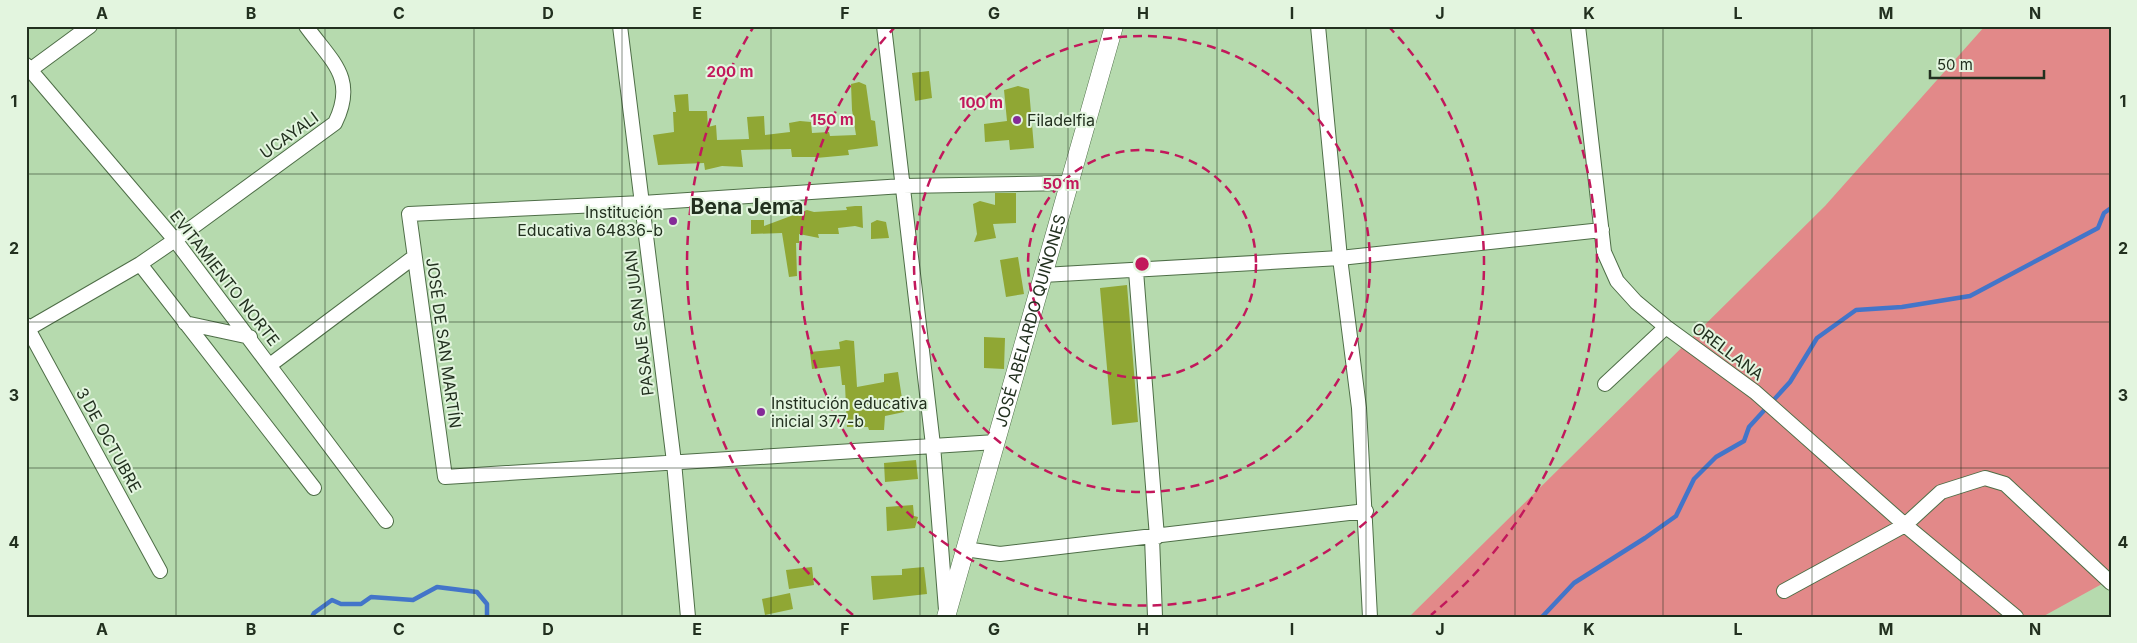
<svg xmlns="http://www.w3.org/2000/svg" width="2137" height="643" font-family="Inter,sans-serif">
<rect width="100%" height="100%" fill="#b6daae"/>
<path fill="#e28989" d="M1985,26H2111V579L2042,617H1409L1825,206Z"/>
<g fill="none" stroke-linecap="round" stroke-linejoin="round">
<path stroke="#4375c9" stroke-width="4.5" d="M312,617L314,613L332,600L341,604H361L371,597L413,600L437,587L477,592L487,604V617
M1542,617L1574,583L1645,538L1676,516L1694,479L1716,457L1744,441L1749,427L1790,382L1817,338L1856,310L1902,307L1970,296L2098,228L2104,213L2111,208"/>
</g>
<path fill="#90a734" d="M929,71L932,98L915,101L912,73Z
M859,82L866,85L871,120L875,121L878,146L848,150L849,155L816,158V157H792L791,149L741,150L743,167L722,166L705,170L704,163L658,165L653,135L674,132L673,112H676L674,95L688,94L689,111H707L708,127L716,125L717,140L749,139L747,117L764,116L765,135L790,132L789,123L800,121L811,122L812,133L829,132L830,136L856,135L852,110L851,84Z
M1018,86L1029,89L1034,148L1010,150L1009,140L985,142L984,124L1007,121L1004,90Z
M995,193H1016V223L993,224L996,238L974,242L977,234L973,204L980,201L995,205Z
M855,206H862L863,228L855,226L838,228L839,234H818L819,238L799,234V243H796L797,276L789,277L782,233L751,234V220H764V226L807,210L814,212L847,210L846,207Z
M877,220L886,222L889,238L871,239V223Z
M1018,257L1024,294L1006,297L1000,260Z
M1127,285L1138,422L1112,425L1100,288Z
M984,337L1005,338L1004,369L984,368Z
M846,340L854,341L857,387L884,382V374L898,372L904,412L885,416L884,430H869L868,427H847L845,385H842L840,366L812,369L810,352L840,349L839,342Z
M916,460L918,479L885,482L884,463Z
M913,505L914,516L918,517L915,528L887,531L886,507Z
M812,567L814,585L789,589L786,570Z
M924,567L927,594L873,600L871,576L902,575V569Z
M790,593L793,609L765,615L762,599Z"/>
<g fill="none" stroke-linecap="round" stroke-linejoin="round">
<defs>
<path id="minor" d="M620,26L674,462L688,617
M884,26L933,445L946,610
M1318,26L1340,258L1359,408L1370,617
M1578,26L1604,252L1617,281L1636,302L1666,327L1755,392L1905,525L2016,617
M26,65L175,240L386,521
M26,73L90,26
M140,264L314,488
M1136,271L1157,537
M1043,275L1340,258L1602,230
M185,323L250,337
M26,325L160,571
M26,330L140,264L175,240L335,123C357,78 332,62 306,26
M270,365L414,257
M1605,384L1666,327
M996,442L445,477L409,214L642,203L903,186L1069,183
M1152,537L1155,617
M965,549L1000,554L1366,511
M1784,591L1905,525L1941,492L1985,478L2005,484L2111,583"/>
<g id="tertiary">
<path id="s1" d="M946,617L1114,26"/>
</g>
</defs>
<use href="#minor" stroke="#4e6e47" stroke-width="16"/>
<use href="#tertiary" stroke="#4e6e47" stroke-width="19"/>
<use href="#minor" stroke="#fff" stroke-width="14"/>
<use href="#tertiary" stroke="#fff" stroke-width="18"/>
</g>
<path fill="none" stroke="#22301f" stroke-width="1" stroke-opacity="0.55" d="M176,26V617M325,26V617M474,26V617M622,26V617M771,26V617M920,26V617M1068,26V617M1217,26V617M1366,26V617M1515,26V617M1663,26V617M1812,26V617M1961,26V617M26,174H2111M26,322H2111M26,468H2111"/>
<g fill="none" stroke="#c2185b" stroke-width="2.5" stroke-dasharray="9 6">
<circle cx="1142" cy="264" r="114"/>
<circle cx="1142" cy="264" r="228"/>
<path d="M1388 26A342 342 0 1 1 896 26"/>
<path d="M853 615A455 455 0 0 1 754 26M1530 26A455 455 0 0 1 1431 615"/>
</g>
<g fill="#852b98" stroke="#e3f5df" stroke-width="2">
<circle cx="1017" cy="120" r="5"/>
<circle cx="673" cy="221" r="5"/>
<circle cx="761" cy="412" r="5"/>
</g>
<g text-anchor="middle" stroke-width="4" stroke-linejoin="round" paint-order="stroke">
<g font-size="16" fill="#22301f" stroke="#e3f5df" text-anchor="start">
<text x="1027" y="126">Filadelfia</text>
<text x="663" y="218" text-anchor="end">Institución<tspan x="663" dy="18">Educativa 64836-b</tspan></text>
<text x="771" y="409">Institución educativa<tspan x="771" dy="18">inicial 377-b</tspan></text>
</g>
<g font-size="16" fill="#22301f" stroke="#e3f5df">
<text transform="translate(289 135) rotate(-36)" y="6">UCAYALI</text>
<text transform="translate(225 278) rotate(52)" y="6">EVITAMIENTO NORTE</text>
<text dy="6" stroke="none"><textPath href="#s1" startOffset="308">JOSÉ ABELARDO QUIÑONES</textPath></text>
<text transform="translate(639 323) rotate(-97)" y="6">PASAJE SAN JUAN</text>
<text transform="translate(444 343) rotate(82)" y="6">JOSÉ DE SAN MARTÍN</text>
<text transform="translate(1728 351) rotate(37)" y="6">ORELLANA</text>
<text transform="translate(109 440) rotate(61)" y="6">3 DE OCTUBRE</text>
</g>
<g font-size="21" font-weight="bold" fill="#22301f" stroke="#e3f5df">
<text x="747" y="214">Bena Jema</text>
</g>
</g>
<circle cx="1142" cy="264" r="8" fill="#c2185b" stroke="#e3f5df" stroke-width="2.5"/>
<g font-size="15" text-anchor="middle" font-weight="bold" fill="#c2185b" stroke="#e3f5df" stroke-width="4" stroke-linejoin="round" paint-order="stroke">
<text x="730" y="77">200 m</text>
<text x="981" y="108">100 m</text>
<text x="832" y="125">150 m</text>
<text x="1061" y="189">50 m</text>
</g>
<rect width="2137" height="643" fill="none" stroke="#e3f5df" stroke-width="55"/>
<path d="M1930 70v8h114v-8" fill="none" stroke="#22301f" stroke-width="2.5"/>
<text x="1937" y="70" font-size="15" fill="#22301f" stroke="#e3f5df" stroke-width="4" paint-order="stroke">50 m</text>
<rect x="28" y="28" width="2082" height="588" fill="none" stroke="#22301f" stroke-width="2"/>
<g font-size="16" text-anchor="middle" font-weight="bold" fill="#22301f">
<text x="102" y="19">A</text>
<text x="251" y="19">B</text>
<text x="399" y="19">C</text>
<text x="548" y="19">D</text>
<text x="697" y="19">E</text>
<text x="845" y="19">F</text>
<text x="994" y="19">G</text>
<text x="1143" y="19">H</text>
<text x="1292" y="19">I</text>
<text x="1440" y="19">J</text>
<text x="1589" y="19">K</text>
<text x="1738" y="19">L</text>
<text x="1886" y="19">M</text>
<text x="2035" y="19">N</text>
<text x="14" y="107">1</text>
<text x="2123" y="107">1</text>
<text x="14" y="254">2</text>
<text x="2123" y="254">2</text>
<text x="14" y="401">3</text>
<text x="2123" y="401">3</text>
<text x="14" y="548">4</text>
<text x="2123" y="548">4</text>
<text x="102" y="635">A</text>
<text x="251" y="635">B</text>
<text x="399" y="635">C</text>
<text x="548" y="635">D</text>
<text x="697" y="635">E</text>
<text x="845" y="635">F</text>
<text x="994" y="635">G</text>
<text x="1143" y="635">H</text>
<text x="1292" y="635">I</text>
<text x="1440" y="635">J</text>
<text x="1589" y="635">K</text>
<text x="1738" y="635">L</text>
<text x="1886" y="635">M</text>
<text x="2035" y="635">N</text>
</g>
</svg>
